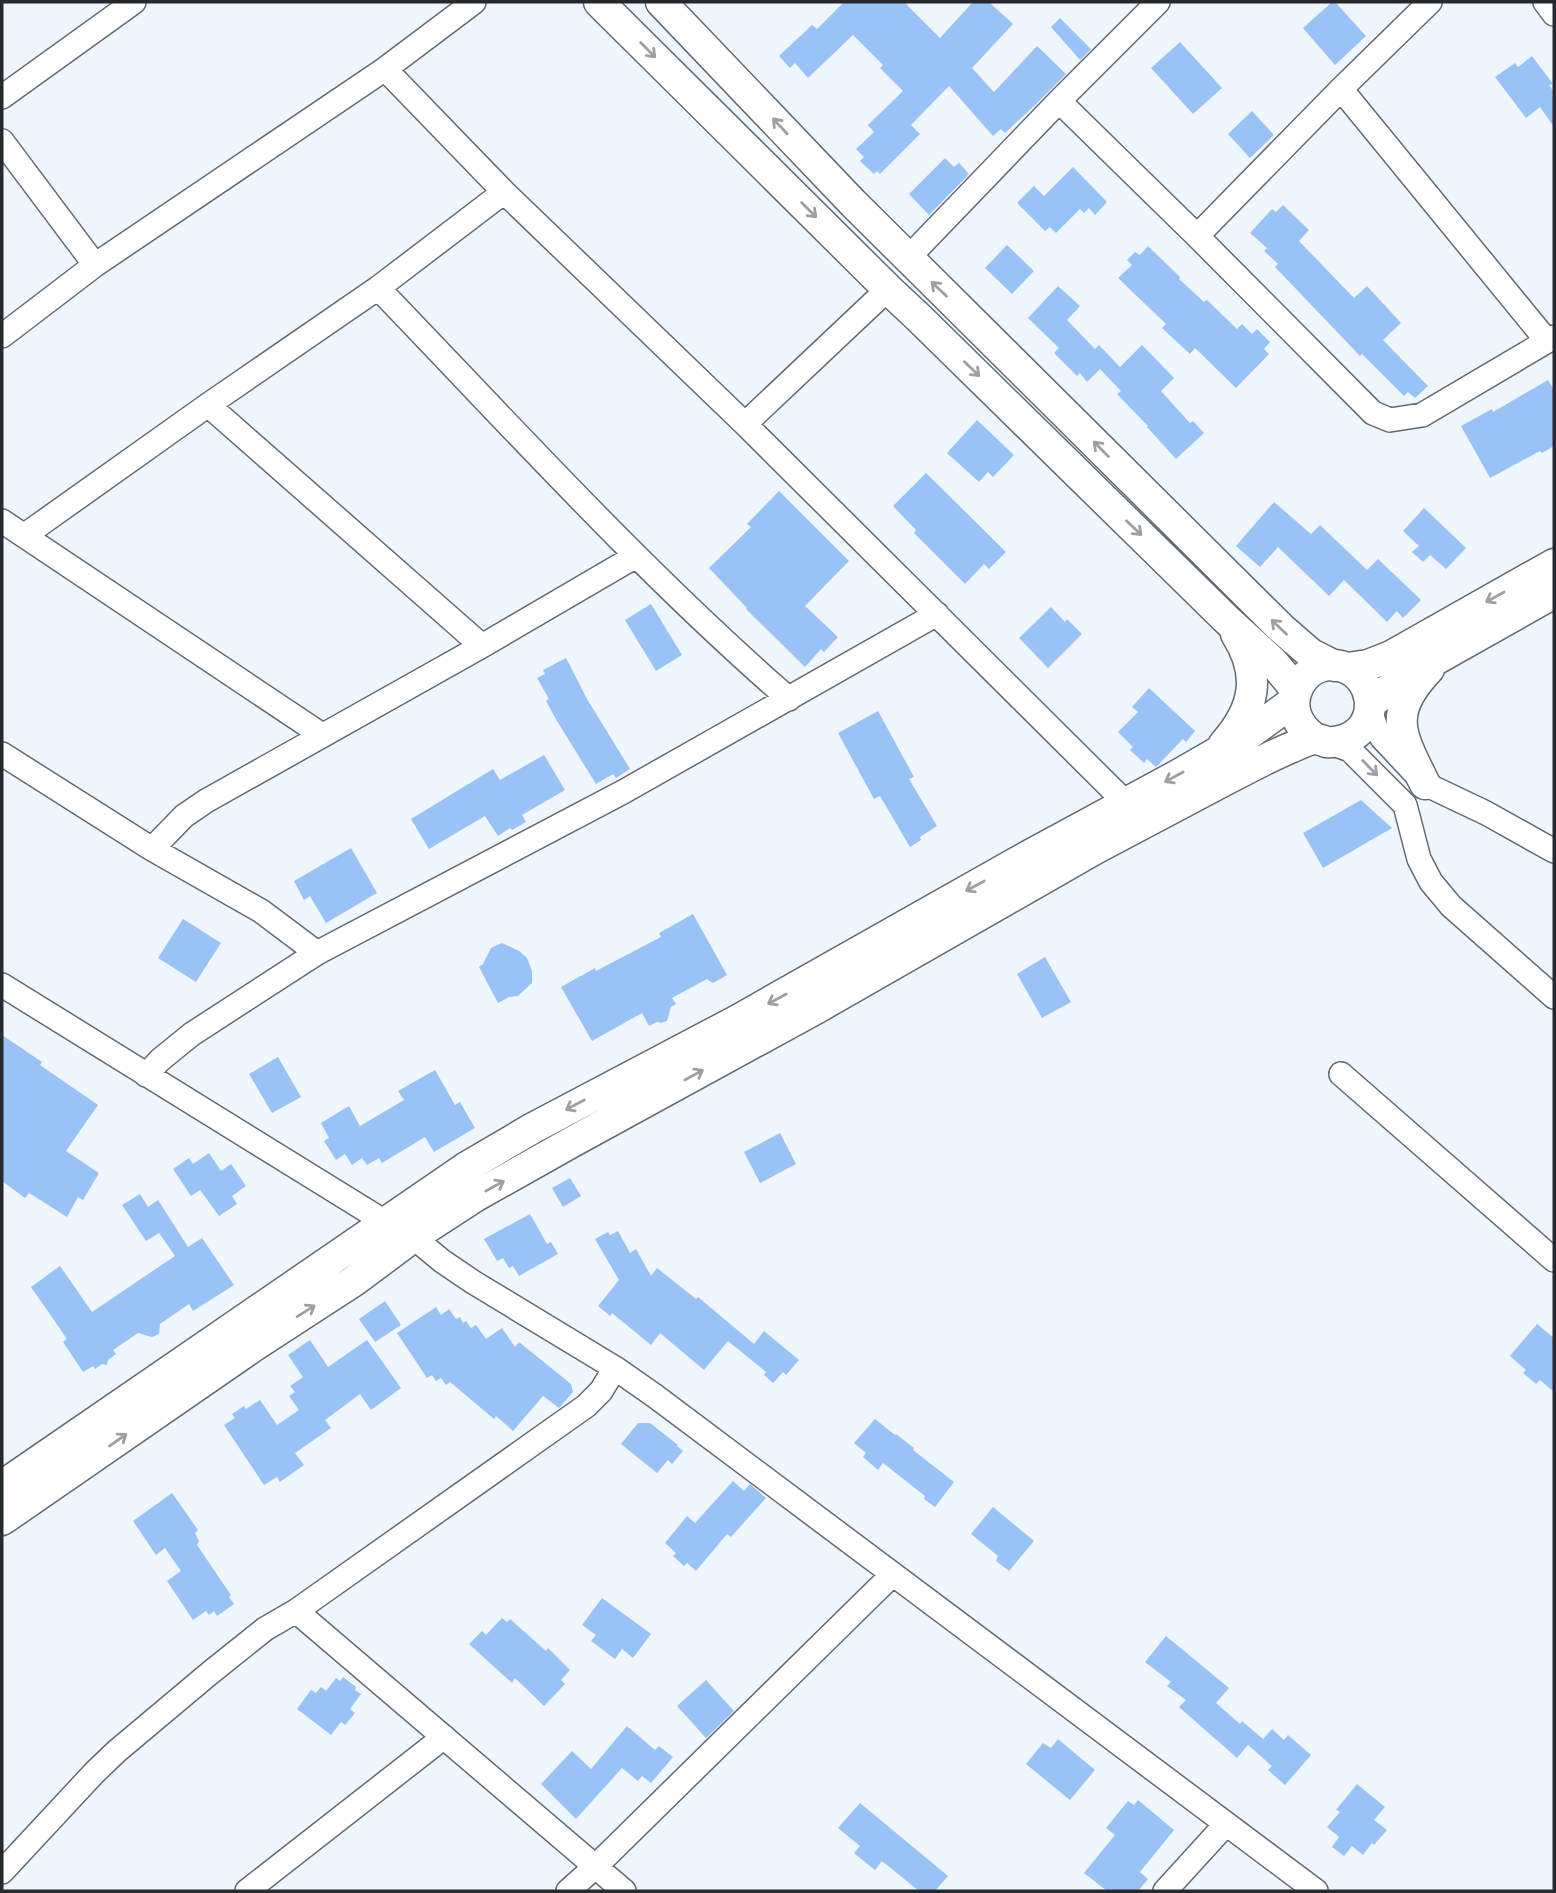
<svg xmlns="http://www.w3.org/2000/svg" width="1556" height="1893" font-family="'DejaVu Sans',sans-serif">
<rect width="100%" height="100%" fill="#f0f6fd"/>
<path fill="#99c2f6" d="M844,2H904L940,38L973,2H989L1013,24L972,68L994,92L1037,46L1066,74L1035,105L1005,133L1001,129L993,136L949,86L911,125L920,134L880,174L877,171L874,174L860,161L864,157L856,149L874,132L868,125L903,91L880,68L883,65L853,35L808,78L795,63L790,68L779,56L812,25L817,29Z
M1332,2H1335L1366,36L1335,65L1303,28Z
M1060,18L1091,49L1080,60L1051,27Z
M1180,42L1222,88L1193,114L1151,68Z
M1532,56L1553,84L1549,85L1554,92V127L1540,107L1526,118L1495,77L1515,63L1518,67Z
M1252,111L1274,135L1250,158L1228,134Z
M945,158L954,167L959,163L969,174L929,215L909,194Z
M1073,167L1107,202L1095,215L1089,208L1084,213L1080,209L1056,233L1050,227L1045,231L1017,203L1034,186L1044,196Z
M1283,205L1309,230L1299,241L1354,298L1367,286L1401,323L1383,340L1428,386L1415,398L1408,392L1404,396L1362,354L1360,356L1275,267L1278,264L1264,251L1267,248L1250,233L1272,209L1276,212Z
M1007,245L1034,271L1012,294L985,268Z
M1148,246L1180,277L1179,279L1204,302L1207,300L1237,329L1242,324L1252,334L1257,329L1270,342L1264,349L1269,354L1236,388L1195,348L1190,354L1162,328L1166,324L1118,278L1132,265L1127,260L1135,252L1140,255Z
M1058,286L1080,306L1067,320L1095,349L1099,345L1120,367L1142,345L1174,378L1161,391L1190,423L1193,421L1204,433L1176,459L1147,427L1148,426L1117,394L1121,391L1100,369L1087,382L1080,373L1077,376L1054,353L1059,348L1028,318Z
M1548,380L1554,390V446L1542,453L1540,451L1490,478L1461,426L1492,409L1493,412Z
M977,420L1014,455L993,477L988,472L979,482L947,453Z
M926,473L1006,552L989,569L984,564L965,584L914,533L916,530L893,506Z
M779,491L849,561L805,606L838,637L824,652L821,649L805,667L746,609L747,608L709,568L751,527L747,524Z
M1274,502L1311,534L1320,525L1367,570L1378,559L1421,600L1403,618L1397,611L1387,622L1344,580L1329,596L1278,547L1260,567L1236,546Z
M1424,508L1466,548L1446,569L1430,555L1423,562L1412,552L1419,546L1403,531Z
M651,604L682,655L656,671L625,620Z
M1051,607L1065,622L1067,619L1082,634L1048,668L1019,638Z
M566,658L587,699L630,769L616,778L613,774L596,784L557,721L546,701L549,699L537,678L545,674L543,670Z
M1149,688L1195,731L1186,742L1183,739L1156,767L1147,759L1144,763L1130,750L1133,747L1118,732L1138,712L1132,707Z
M878,711L914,777L909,779L937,826L920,837L921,840L910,847L880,796L874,799L838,733Z
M544,755L565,790L522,815L526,822L512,830L510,828L498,836L485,816L429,849L411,819L493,769L500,780Z
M1361,800L1392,828L1323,868L1303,833Z
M351,848L377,893L326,923L310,896L304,900L294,881Z
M693,914L727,975L713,983L707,979L672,998L676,1004L671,1007L667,1021L661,1023L657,1022L649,1026L642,1013L592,1041L561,987L595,968L596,971L661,937L659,933Z
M183,919L221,943L196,982L158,958Z
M502,943L519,951L527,958L532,971V983L518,996L509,997L498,1003L479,967L483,964L491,948Z
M1045,957L1071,1002L1042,1018L1017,974Z
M2,1035L42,1062L40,1065L98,1105L66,1151L99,1173L83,1200L78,1197L67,1217L29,1193L25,1198L2,1181Z
M278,1057L301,1097L272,1113L249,1074Z
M435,1070L455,1105L460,1102L475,1128L434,1152L425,1137L382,1163L379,1158L367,1165L362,1158L352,1165L345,1154L336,1160L324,1141L329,1138L321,1123L349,1106L360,1126L404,1100L398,1091Z
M780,1133L796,1164L760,1183L744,1152Z
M209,1153L221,1171L231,1164L246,1186L232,1196L237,1204L219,1216L200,1190L191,1196L173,1169L189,1158L193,1164Z
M570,1178L581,1196L563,1207L552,1188Z
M140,1194L148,1207L158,1200L188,1247L202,1238L234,1285L193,1311L189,1304L160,1324L159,1334L152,1337L138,1333L113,1350L116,1354L108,1360L107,1365L102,1364L95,1369L93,1366L83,1372L63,1342L67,1339L31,1287L60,1266L92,1312L175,1256L159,1233L146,1241L122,1205Z
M530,1214L547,1244L551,1242L558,1254L519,1276L513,1266L509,1268L503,1258L497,1261L484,1239Z
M618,1231L630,1253L636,1249L651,1276L657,1268L696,1299L698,1297L754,1344L764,1331L799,1360L786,1375L783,1372L773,1383L764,1375L766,1372L728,1341L704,1370L660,1333L651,1345L612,1313L610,1316L598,1306L619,1280L595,1239L608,1232L610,1235Z
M385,1301L401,1325L375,1342L359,1319Z
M436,1307L441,1315L449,1309L456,1319L460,1317L463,1323L466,1321L471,1328L476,1325L486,1339L502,1328L515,1347L519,1342L571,1384L573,1392L559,1408L543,1396L513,1431L496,1416L494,1419L450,1382L446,1385L441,1378L436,1381L432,1375L427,1378L397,1333Z
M1537,1324L1554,1338V1392L1540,1380L1536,1384L1523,1373L1526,1370L1510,1356Z
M310,1340L328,1367L367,1340L401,1388L371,1410L360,1394L325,1420L331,1428L295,1453L304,1465L280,1482L277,1477L264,1485L224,1425L235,1418L232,1414L244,1406L246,1409L260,1400L277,1425L299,1410L289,1396L295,1392L290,1386L303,1377L288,1355Z
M875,1419L895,1435L896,1434L914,1448L913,1450L954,1482L935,1507L924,1499L925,1496L883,1463L878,1470L863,1457L866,1453L854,1443Z
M638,1423H650L678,1445L677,1446L683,1451L672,1464L668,1460L657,1473L621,1444Z
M733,1481L744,1491L750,1484L766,1498L731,1537L727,1534L696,1571L687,1563L684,1566L673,1556L676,1553L665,1543L687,1516L695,1523Z
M172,1493L198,1530L195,1533L199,1541L197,1545L231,1595L229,1597L234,1604L217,1616L214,1611L209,1615L206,1611L193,1620L167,1581L181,1571L165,1548L156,1555L133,1521Z
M993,1507L1034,1541L1009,1571L996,1561L998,1556L971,1534Z
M602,1598L651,1634L633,1658L622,1649L615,1659L591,1641L596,1635L582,1625Z
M502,1618L507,1622L510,1619L546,1651L548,1648L570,1670L561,1680L565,1684L544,1706L515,1678L512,1683L469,1644L482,1631L486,1635Z
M1166,1636L1229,1688L1216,1703L1240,1724L1242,1721L1263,1739L1272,1729L1284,1740L1288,1735L1311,1755L1285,1785L1268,1770L1272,1766L1248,1745L1237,1758L1179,1707L1186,1700L1167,1686L1171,1682L1145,1662Z
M343,1677L356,1687L355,1690L361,1694L350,1709L355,1713L345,1725L341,1722L331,1735L297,1709L311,1690L316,1693L321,1687L326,1691L336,1678L340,1681Z
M706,1680L734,1711L706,1738L677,1706Z
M627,1726L655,1750L659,1746L673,1757L651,1783L642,1776L638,1781L622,1768L576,1819L541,1784L572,1751L591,1769Z
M1058,1739L1095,1770L1070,1800L1026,1764L1043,1743L1051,1748Z
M1357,1784L1385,1807L1374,1820L1387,1830L1374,1845L1372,1843L1363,1855L1352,1846L1344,1856L1332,1847L1339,1837L1327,1827L1340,1812L1336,1810Z
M1138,1800L1174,1830L1140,1872L1148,1879L1138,1891H1107L1084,1873L1115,1835L1106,1828L1128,1801L1134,1805Z
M860,1803L948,1876L935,1891H919L882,1861L875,1870L854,1853L860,1846L838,1828Z"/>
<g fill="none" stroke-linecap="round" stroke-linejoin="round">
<defs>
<path id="minor" d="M1545,2L1554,14
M385,69L504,192L745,424L1126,803
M1341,89L1547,341
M2,97L134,2
M1059,101L1197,236L1373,413L1390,420L1422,415L1554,337
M2,141L95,265
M1197,236L1341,89L1430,2
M908,258L1059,101L1158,2
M378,288C512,427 643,572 789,699
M2,336L95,265L385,69L474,2
M208,405L482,646
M745,424L888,289
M2,521L322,735
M25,535L208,405L378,288L504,192
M1370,710L1376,728L1382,738L1425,784L1486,813L1554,851
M1328,742L1350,750L1405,805L1419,859L1431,882L1451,906L1554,997
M2,754L152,849L261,911L317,953
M152,849L184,816L206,801L482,646L636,556
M2,985L385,1222L413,1237L442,1261L473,1282L615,1368L655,1396L1316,1891
M1341,1074L1554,1260
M146,1075L160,1060L192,1034L317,953L623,792L937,614
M296,1611L624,1891
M2,1872L95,1772L117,1751L210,1673L265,1629L296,1611L586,1406L601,1391L615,1368
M247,1891L444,1737
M568,1891L595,1867L892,1575
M1165,1891L1226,1824"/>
<path id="major" d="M599,2L888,289L917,316L1226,619L1273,662L1296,690
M661,2L853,203L1281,628L1311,654L1335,666
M1347,668L1368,665L1391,656L1554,564
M1370,704L1403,678L1554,593
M1224,744C1255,709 1262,675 1236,634
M1425,784C1401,735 1386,714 1429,669
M2,1486L465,1168L533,1128L736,1021L1019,861L1176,776L1249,734L1294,701
M2,1520L254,1346L354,1281L413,1237L476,1196L572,1142L817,1008L1095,849C1135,828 1174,807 1214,786C1239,773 1264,759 1290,748C1298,745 1308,739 1316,739C1318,739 1324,741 1326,742C1338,743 1352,739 1360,730C1377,712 1371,682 1350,670C1309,647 1268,708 1316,739"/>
</defs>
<use href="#minor" stroke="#626b75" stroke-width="26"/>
<use href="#major" stroke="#626b75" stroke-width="33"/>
<use href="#minor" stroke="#fff" stroke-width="23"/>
<use href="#major" stroke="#fff" stroke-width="30"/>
</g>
<defs><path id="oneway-shaft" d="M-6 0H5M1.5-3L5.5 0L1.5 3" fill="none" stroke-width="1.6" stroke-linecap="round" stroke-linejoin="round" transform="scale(1.75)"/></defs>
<g stroke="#9d9fa1">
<use href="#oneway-shaft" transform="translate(648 50) rotate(45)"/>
<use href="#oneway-shaft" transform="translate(780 126) rotate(-133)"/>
<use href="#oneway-shaft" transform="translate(809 210) rotate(45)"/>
<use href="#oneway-shaft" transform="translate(939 289) rotate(-136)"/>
<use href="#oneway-shaft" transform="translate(972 369) rotate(44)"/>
<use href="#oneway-shaft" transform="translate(1101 449) rotate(-135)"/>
<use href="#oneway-shaft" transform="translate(1134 528) rotate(44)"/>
<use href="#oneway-shaft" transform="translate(1495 597) rotate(151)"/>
<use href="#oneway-shaft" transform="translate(1279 627) rotate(-136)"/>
<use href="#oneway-shaft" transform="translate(1370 768) rotate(46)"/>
<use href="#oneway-shaft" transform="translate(1174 777) rotate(151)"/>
<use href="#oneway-shaft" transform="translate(975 886) rotate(151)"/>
<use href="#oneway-shaft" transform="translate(777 999) rotate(151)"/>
<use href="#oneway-shaft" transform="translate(694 1075) rotate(-29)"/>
<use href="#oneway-shaft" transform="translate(575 1105) rotate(152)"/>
<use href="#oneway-shaft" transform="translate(495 1186) rotate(-29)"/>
<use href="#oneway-shaft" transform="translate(306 1311) rotate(-32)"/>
<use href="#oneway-shaft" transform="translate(118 1440) rotate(-35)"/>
</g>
<rect width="1556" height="1893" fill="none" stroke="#26292e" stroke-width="7"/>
</svg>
